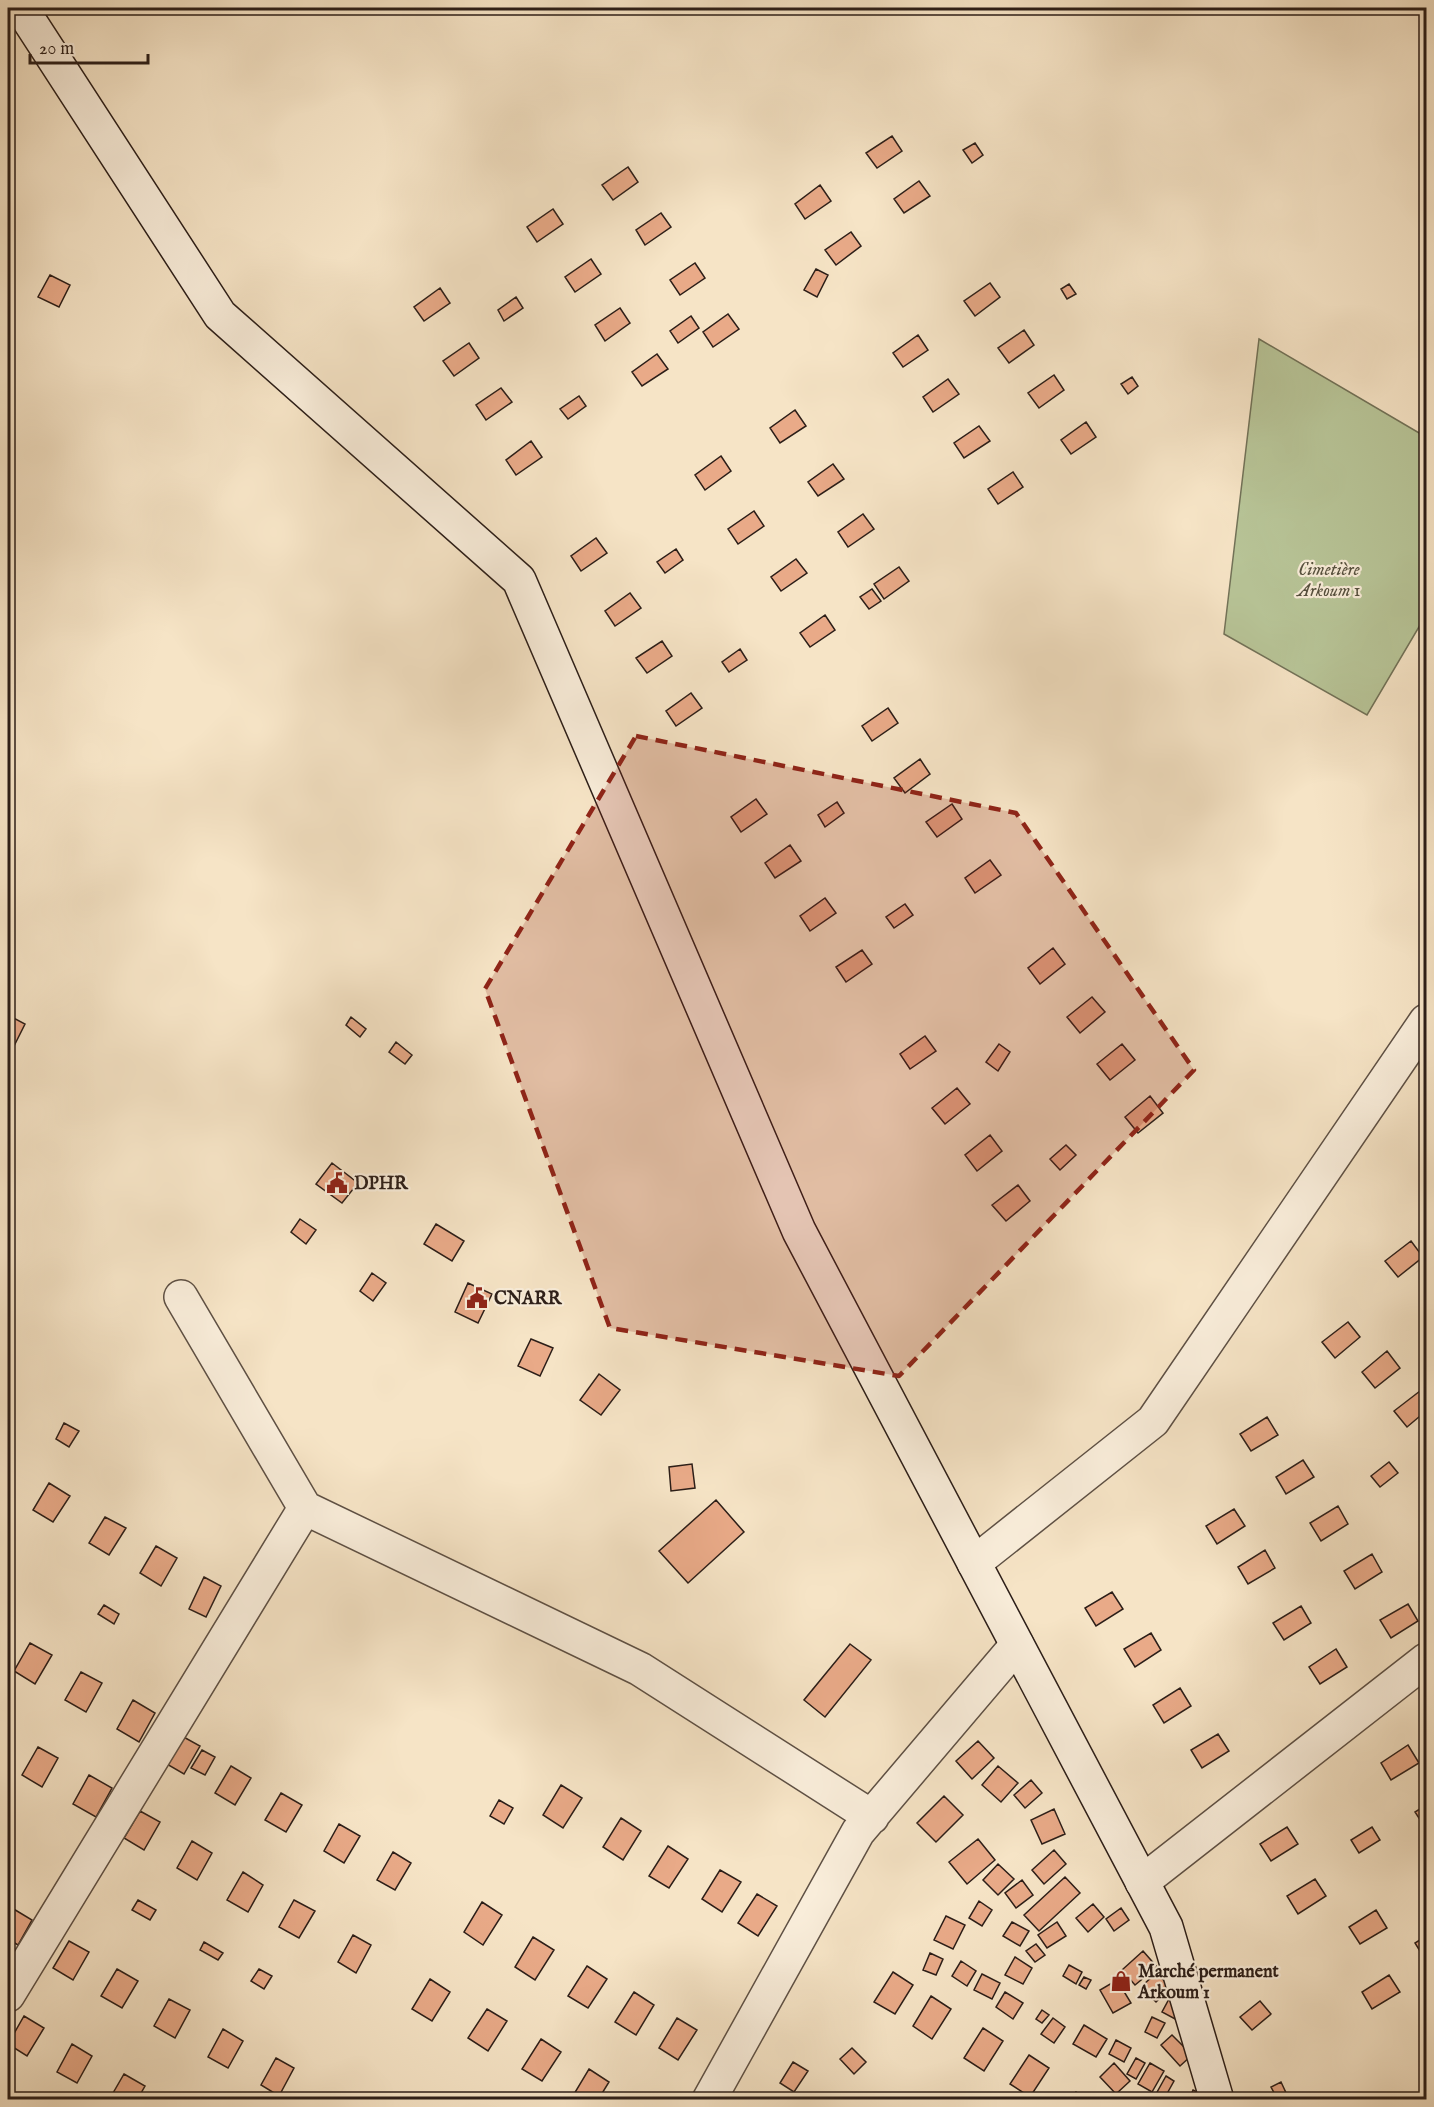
<svg xmlns="http://www.w3.org/2000/svg" width="1434" height="2107" font-family="'IM FELL English',serif">
<rect width="100%" height="100%" fill="#f6e4c6"/>
<filter id="stains"><feTurbulence type="fractalNoise" baseFrequency=".00333" numOctaves="4"/><feColorMatrix values="0 0 0 0 .2 0 0 0 0 .09 0 0 0 0 .02 0 0 0 .5 -.17"/></filter>
<radialGradient id="worn" r=".72"><stop offset=".6" stop-color="#630" stop-opacity="0"/><stop offset="1" stop-color="#630" stop-opacity=".3"/></radialGradient>
<path fill="#b8c598" stroke="#727258" stroke-width="1.5" d="M1259,339L1426,437V615L1367,715L1224,634Z"/>
<path fill="#e9aa88" stroke="#2c1e18" stroke-width="1.5" d="M892,136L902,151L877,168L866,153Z
M975,143L983,155L972,163L963,150Z
M628,167L638,182L613,200L602,185Z
M919,181L930,196L904,213L894,199Z
M820,185L831,201L805,219L795,204Z
M553,209L563,224L537,242L527,227Z
M661,213L671,227L645,245L636,230Z
M851,232L861,246L836,265L825,250Z
M591,259L601,274L575,292L565,277Z
M695,263L705,278L680,295L670,280Z
M816,269L828,275L817,297L804,290Z
M50,275L70,285L59,307L38,297Z
M990,283L1000,297L975,316L964,301Z
M1069,284L1076,294L1067,299L1061,289Z
M440,288L450,303L424,321L414,307Z
M516,297L523,308L504,321L498,310Z
M620,308L630,323L605,341L595,325Z
M728,314L739,329L713,347L703,332Z
M691,316L699,328L678,343L670,331Z
M1024,330L1034,345L1009,363L998,348Z
M918,335L928,350L903,367L893,353Z
M469,343L479,358L454,376L443,361Z
M657,354L668,369L642,386L632,372Z
M1054,375L1064,390L1039,408L1028,393Z
M1132,377L1138,386L1128,394L1121,384Z
M948,379L959,394L933,412L923,397Z
M501,388L512,402L486,420L476,405Z
M579,396L586,406L568,419L560,409Z
M795,410L806,426L780,443L770,428Z
M1086,422L1096,437L1071,454L1061,440Z
M979,426L990,441L964,458L954,443Z
M531,441L542,457L516,475L506,460Z
M721,456L731,471L705,490L695,475Z
M833,464L844,479L818,496L808,482Z
M1013,472L1023,487L998,504L988,489Z
M754,511L764,526L738,544L728,529Z
M863,514L874,529L848,547L838,532Z
M596,538L607,553L581,571L571,556Z
M676,549L683,560L665,573L657,562Z
M796,559L807,573L781,591L771,577Z
M899,567L909,581L884,599L874,584Z
M872,589L881,601L869,609L860,597Z
M630,593L641,608L615,626L605,611Z
M825,615L835,630L810,647L800,633Z
M662,641L672,656L647,673L636,658Z
M740,649L747,660L729,672L722,662Z
M691,693L702,708L676,726L666,711Z
M888,708L898,723L872,741L862,726Z
M920,759L930,774L905,793L894,778Z
M756,799L767,814L741,832L731,817Z
M837,802L844,813L825,827L818,815Z
M952,804L962,819L937,837L926,822Z
M790,845L801,861L775,878L765,863Z
M990,860L1001,875L975,893L965,878Z
M825,898L836,913L810,931L800,916Z
M905,904L913,915L894,928L886,917Z
M1053,948L1065,964L1040,984L1028,968Z
M862,950L872,964L846,982L836,967Z
M1092,997L1105,1012L1080,1033L1067,1017Z
M8,1015L25,1024L8,1058Z
M351,1017L366,1029L360,1037L346,1025Z
M925,1036L936,1051L910,1069L900,1054Z
M396,1042L412,1055L405,1064L389,1052Z
M999,1044L1010,1052L998,1071L986,1062Z
M1122,1044L1135,1060L1110,1080L1097,1064Z
M957,1088L970,1104L945,1124L932,1108Z
M1150,1096L1163,1113L1138,1133L1125,1117Z
M990,1135L1002,1151L977,1171L965,1155Z
M1066,1145L1076,1155L1060,1170L1050,1159Z
M332,1163L358,1183L342,1203L316,1184Z
M1018,1185L1030,1201L1006,1221L992,1205Z
M300,1219L316,1230L306,1244L291,1232Z
M436,1224L464,1241L452,1261L424,1244Z
M1411,1241L1423,1257L1398,1277L1385,1261Z
M372,1273L386,1283L373,1301L360,1291Z
M468,1283L492,1294L478,1323L455,1312Z
M1348,1322L1360,1337L1335,1358L1322,1342Z
M531,1339L553,1348L540,1376L518,1366Z
M1387,1351L1400,1368L1375,1388L1362,1372Z
M599,1374L620,1390L601,1415L580,1400Z
M1420,1391L1426,1400V1411L1407,1427L1394,1411Z
M1267,1417L1278,1435L1251,1451L1240,1434Z
M64,1423L79,1431L69,1447L56,1439Z
M1303,1460L1314,1477L1286,1494L1276,1477Z
M1389,1462L1398,1473L1380,1487L1371,1476Z
M692,1464L695,1488L671,1491L669,1467Z
M49,1483L70,1496L53,1522L33,1510Z
M716,1500L744,1532L688,1583L659,1551Z
M1338,1506L1348,1524L1321,1541L1310,1523Z
M1234,1509L1245,1526L1217,1544L1206,1526Z
M105,1517L126,1528L109,1555L89,1543Z
M156,1546L177,1558L161,1586L140,1573Z
M1265,1550L1275,1568L1248,1584L1238,1567Z
M1372,1554L1382,1572L1355,1589L1344,1571Z
M204,1577L221,1586L206,1617L189,1609Z
M1112,1592L1123,1609L1096,1626L1085,1608Z
M1408,1604L1418,1621L1391,1638L1380,1620Z
M104,1605L119,1614L114,1624L98,1614Z
M1301,1606L1311,1623L1284,1640L1273,1623Z
M1151,1633L1161,1650L1135,1667L1124,1649Z
M30,1643L52,1655L35,1684L14,1671Z
M850,1644L871,1660L825,1717L804,1700Z
M1336,1649L1347,1667L1320,1684L1309,1667Z
M81,1672L102,1683L86,1712L65,1700Z
M1180,1688L1191,1706L1164,1723L1153,1705Z
M133,1700L155,1713L139,1742L117,1729Z
M1218,1734L1229,1751L1202,1768L1191,1750Z
M180,1735L200,1746L184,1774L165,1763Z
M978,1741L994,1758L972,1779L956,1761Z
M1408,1745L1419,1763L1391,1780L1381,1763Z
M38,1747L58,1758L42,1787L22,1775Z
M202,1750L215,1757L205,1775L191,1768Z
M231,1766L251,1778L235,1805L215,1793Z
M998,1766L1018,1783L1001,1802L982,1785Z
M89,1775L112,1788L96,1817L73,1804Z
M1031,1780L1042,1793L1025,1808L1014,1795Z
M561,1785L582,1798L563,1828L543,1815Z
M281,1793L302,1805L286,1832L265,1820Z
M944,1796L963,1815L936,1842L917,1823Z
M499,1800L513,1808L504,1824L490,1816Z
M1426,1805V1829L1415,1812Z
M1054,1809L1065,1834L1042,1844L1031,1820Z
M140,1811L160,1822L144,1850L124,1838Z
M621,1818L641,1831L623,1860L603,1847Z
M339,1824L360,1836L344,1863L324,1851Z
M1287,1827L1298,1844L1271,1861L1260,1844Z
M1372,1827L1380,1840L1359,1853L1351,1840Z
M978,1839L995,1860L967,1884L949,1862Z
M192,1841L212,1853L197,1880L177,1868Z
M668,1846L688,1859L669,1888L649,1876Z
M1054,1850L1066,1864L1044,1884L1032,1870Z
M393,1852L411,1863L395,1890L377,1880Z
M998,1864L1014,1879L998,1895L983,1880Z
M720,1870L741,1882L722,1912L702,1899Z
M243,1872L263,1885L248,1912L227,1900Z
M1065,1877L1080,1893L1039,1931L1024,1915Z
M1315,1879L1326,1896L1298,1914L1287,1896Z
M1022,1880L1033,1895L1016,1908L1005,1893Z
M757,1894L777,1906L758,1936L738,1923Z
M138,1900L156,1910L150,1920L132,1910Z
M294,1900L315,1911L299,1938L279,1927Z
M979,1901L992,1910L982,1926L969,1918Z
M482,1902L502,1915L483,1945L464,1932Z
M1093,1904L1104,1917L1088,1932L1076,1918Z
M12,1908L32,1920L18,1945L8,1939V1915Z
M1121,1908L1129,1920L1114,1931L1106,1919Z
M1376,1910L1387,1928L1360,1944L1349,1927Z
M946,1916L965,1925L953,1949L934,1940Z
M1012,1922L1029,1931L1020,1946L1003,1936Z
M1057,1922L1066,1936L1047,1948L1038,1935Z
M353,1935L371,1945L356,1973L338,1962Z
M1426,1936V1953L1423,1956L1415,1943Z
M533,1937L554,1950L535,1980L515,1967Z
M69,1941L89,1952L73,1980L53,1968Z
M204,1942L223,1953L218,1960L200,1950Z
M1036,1944L1045,1955L1035,1962L1026,1951Z
M1143,1951L1157,1967L1135,1985L1122,1970Z
M930,1953L943,1959L936,1975L923,1970Z
M1015,1957L1032,1968L1023,1984L1005,1975Z
M961,1961L976,1971L967,1986L952,1976Z
M1069,1965L1082,1972L1076,1984L1063,1976Z
M587,1966L607,1979L588,2008L568,1996Z
M117,1969L138,1981L122,2008L101,1996Z
M259,1969L272,1976L264,1989L251,1981Z
M893,1972L913,1985L895,2014L874,2002Z
M1156,1973L1171,1987L1156,2002L1141,1987Z
M982,1974L1000,1983L992,1999L974,1990Z
M1389,1975L1400,1992L1372,2009L1362,1992Z
M1084,1977L1091,1980L1086,1989L1079,1985Z
M430,1979L450,1992L432,2021L412,2009Z
M1117,1980L1131,2003L1113,2013L1100,1990Z
M634,1992L654,2005L636,2035L615,2022Z
M1005,1992L1023,2003L1013,2019L996,2007Z
M931,1996L951,2009L932,2039L913,2026Z
M169,1999L190,2010L175,2038L154,2026Z
M1169,1999L1184,2007L1177,2020L1162,2012Z
M1260,2001L1271,2014L1252,2030L1240,2017Z
M487,2009L507,2021L488,2051L468,2038Z
M1042,2010L1049,2015L1042,2023L1036,2019Z
M24,2016L44,2028L27,2056L8,2044Z
M1152,2017L1165,2023L1157,2038L1145,2032Z
M677,2018L697,2030L678,2060L659,2048Z
M1053,2018L1065,2027L1054,2043L1041,2034Z
M1084,2025L1107,2039L1096,2057L1073,2044Z
M983,2028L1003,2041L984,2071L964,2058Z
M223,2029L243,2041L228,2068L208,2057Z
M1172,2035L1192,2055L1180,2066L1161,2045Z
M541,2039L561,2052L542,2081L522,2069Z
M1116,2040L1131,2048L1124,2062L1109,2054Z
M72,2044L92,2056L77,2083L57,2072Z
M852,2048L866,2062L854,2074L840,2059Z
M1029,2055L1049,2068L1030,2097L1010,2084Z
M276,2058L294,2068L279,2096L261,2085Z
M1136,2058L1145,2063L1136,2079L1127,2074Z
M793,2062L808,2071L794,2092L780,2083Z
M1114,2063L1130,2081L1116,2094L1100,2077Z
M1150,2063L1164,2071L1152,2092L1138,2084Z
M589,2069L609,2082L598,2100L571,2099Z
M124,2074L145,2086L137,2100H109Z
M1166,2076L1174,2081L1164,2099L1156,2094Z
M1281,2082L1288,2097L1278,2100L1271,2087Z
M1193,2090L1207,2097L1205,2100H1189Z
M1076,2092L1087,2100H1071Z"/>
<g fill="none" stroke-linecap="round" stroke-linejoin="round">
<defs>
<path id="minor" d="M181,1297L305,1508L640,1669L872,1817
M974,1563L1153,1421L1426,1021
M1142,1882L1426,1660
M8,1995L305,1508
M709,2100L858,1832L1017,1645"/>
<path id="secondary" d="M21,8L220,315L519,580L799,1231L1166,1927L1217,2100"/>
</defs>
<use href="#minor" stroke="#5e5044" stroke-width="36"/>
<use href="#secondary" stroke="#2c1e18" stroke-width="36"/>
<use href="#minor" stroke="#f9edda" stroke-width="33"/>
<use href="#secondary" stroke="#f9edda" stroke-width="33"/>
</g>
<path fill="#8f2418" fill-opacity="0.2" stroke="#8f2418" stroke-width="4.5" stroke-dasharray="12 8" stroke-linejoin="round" d="M636,736L1016,813L1194,1070L899,1376L610,1328L485,989Z"/>
<defs>
<symbol id="civic-bare" viewBox="-9 -9 18 18"><path d="M-.6-6.5H3V-4.5H.6V-3L4-1V1h2V6H-6V1h2V-1L-.6-3ZM-1.2 2.5V6h2.4V2.5Z" fill="#8f2418" stroke="#f9edda" stroke-width="2.5" paint-order="stroke"/></symbol>
<symbol id="shop-bare" viewBox="-9 -9 18 18"><path d="M-5-2.5h2.3a2.7 3.5 0 0 1 5.4 0H5L5.5 6h-11ZM-1.5-2.5h3a1.5 2.3 0 0 0-3 0Z" fill="#8f2418" stroke="#f9edda" stroke-width="2.5" paint-order="stroke"/></symbol>
</defs>
<g fill-rule="evenodd">
<use href="#civic-bare" x="322" y="1168" width="30" height="30"/>
<use href="#civic-bare" x="462" y="1283" width="30" height="30"/>
<use href="#shop-bare" x="1106" y="1966" width="30" height="30"/>
</g>
<g text-anchor="middle" stroke-width="4.5" stroke-linejoin="round" paint-order="stroke">
<g font-size="18" font-style="italic" fill="#56503e" stroke="#f9edda">
<text x="1329" y="575">Cimetière<tspan x="1329" dy="21">Arkoum 1</tspan></text>
</g>
<g font-size="18" font-weight="bold" fill="#2c1e18" stroke="#f9edda" text-anchor="start">
<text x="354" y="1189">DPHR</text>
<text x="494" y="1304">CNARR</text>
<text x="1138" y="1977">Marché permanent<tspan x="1138" dy="21">Arkoum 1</tspan></text>
</g>
</g>
<rect width="1434" height="2107" fill="none" stroke="#f6e4c6" stroke-width="30"/>
<rect x="9" y="9" width="1416" height="2089" fill="none" stroke="#2c1e18" stroke-width="3"/>
<rect x="15" y="15" width="1404" height="2077" fill="none" stroke="#2c1e18" stroke-width="1.5"/>
<path d="M30 54v9h118v-9" fill="none" stroke="#2c1e18" stroke-width="3"/>
<text x="39" y="54" font-size="18" fill="#2c1e18" stroke="#f9edda" stroke-width="4.5" paint-order="stroke">20 m</text>
<rect width="100%" height="100%" filter="url(#stains)"/>
<rect width="100%" height="100%" fill="url(#worn)"/>
</svg>
